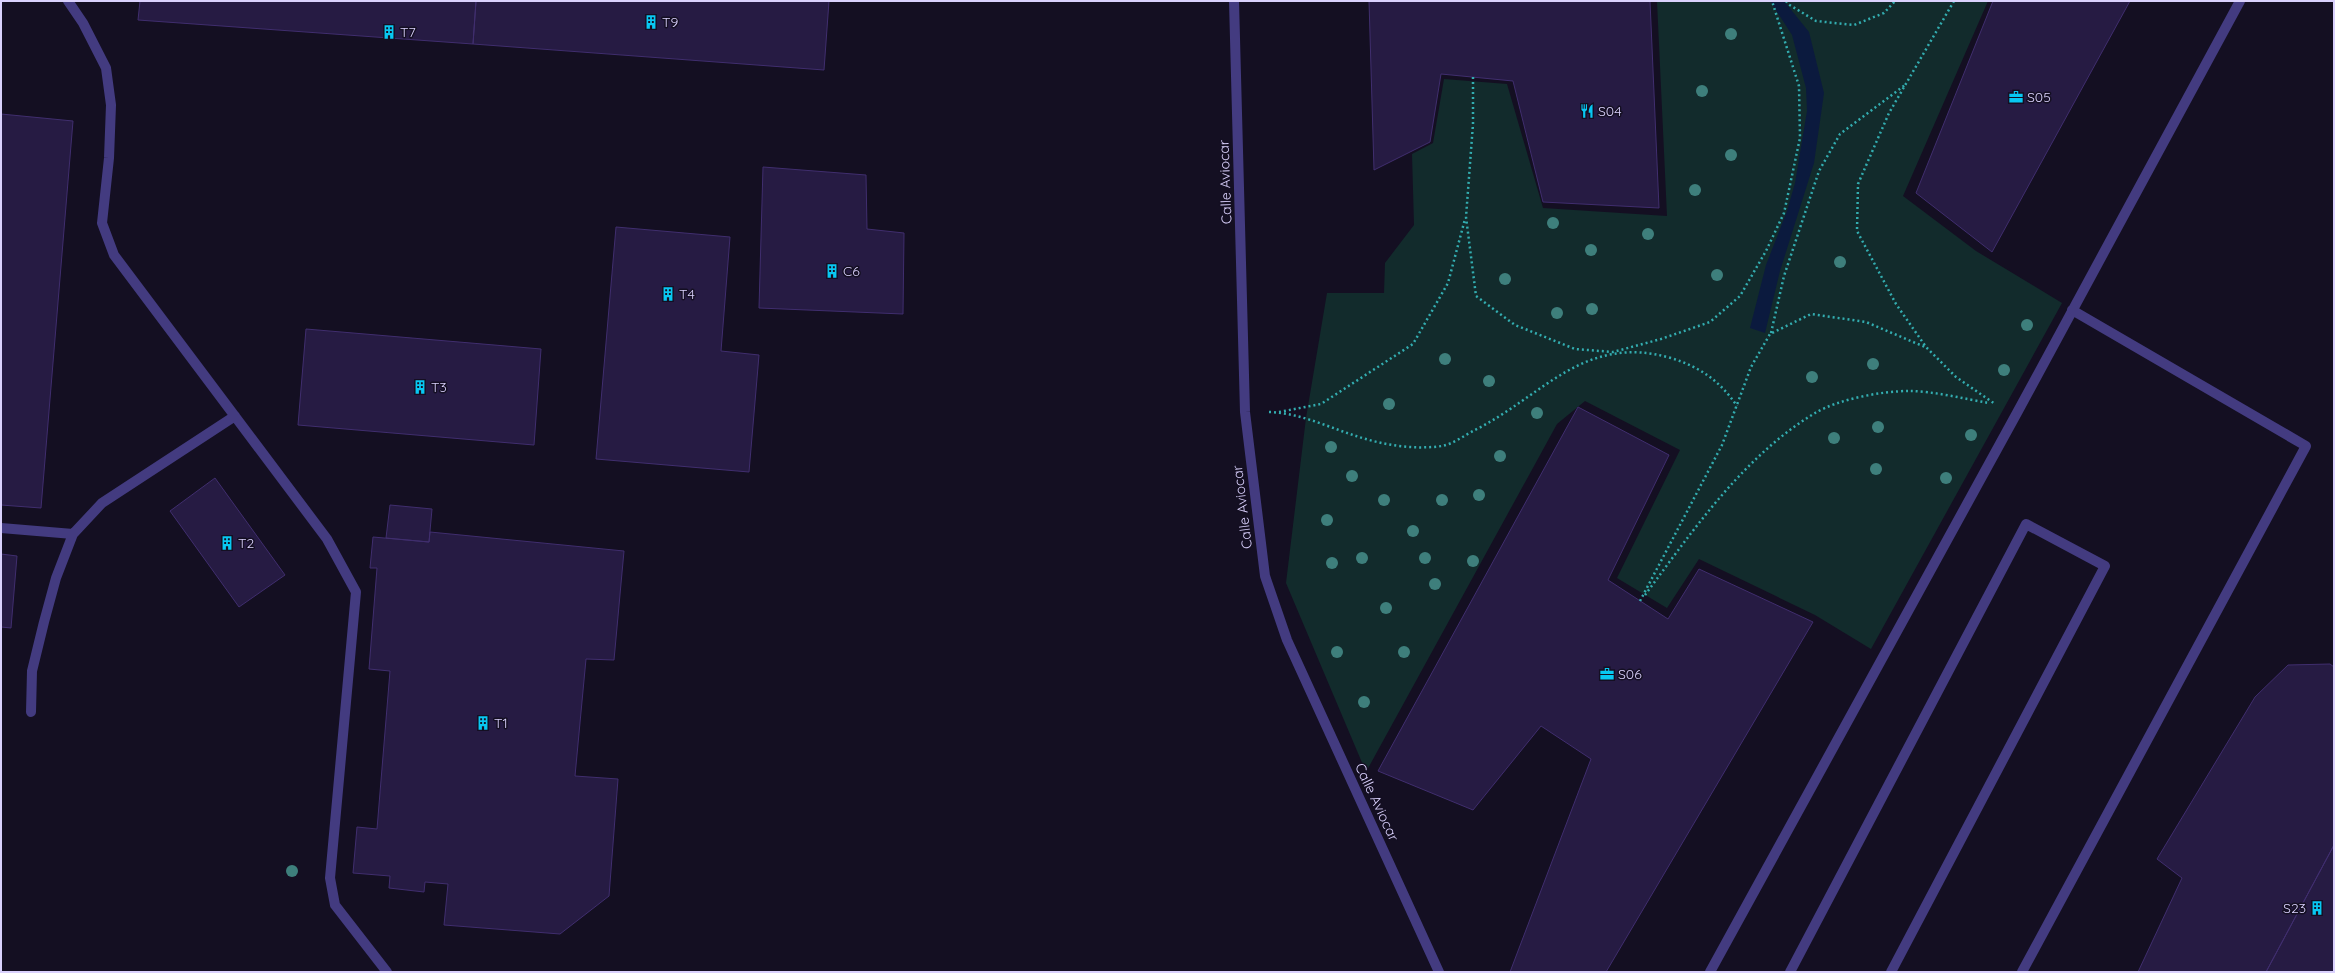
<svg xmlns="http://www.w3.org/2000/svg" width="2335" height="973" font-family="Quicksand,sans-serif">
<rect width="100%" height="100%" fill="#140f22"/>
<path fill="#122b2c" d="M1657,1H1988L1903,196L1976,251L2062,303L1871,649L1815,615L1699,559L1667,608L1617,578L1680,450L1585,401L1557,424L1366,772L1286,583L1306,418L1327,293H1384L1385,263L1414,225L1412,154L1433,143L1444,79L1507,84L1543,208L1667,216Z"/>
<path fill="#0b1a3e" d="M1770,1H1784L1809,32L1824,93L1814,163L1780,271L1765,333L1750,328L1766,265L1787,211L1795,183L1807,111L1806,88L1792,35Z"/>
<path fill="#261b43" stroke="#402e6e" d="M140,1H476L473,44L138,20Z
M476,1H829L824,70L473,44Z
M1369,1H1650L1659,208L1543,202L1513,81L1441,74L1430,142L1374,170Z
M1993,1H2130L1992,252L1916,193Z
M1,114L73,121L41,508L1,505Z
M763,167L866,175L867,229L904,233L903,314L759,308Z
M616,227L730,237L721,351L759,355L749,472L596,459Z
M306,329L541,349L534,445L298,425Z
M1578,407L1669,455L1608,580L1668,619L1699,569L1813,622L1606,972H1510L1591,759L1541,726L1473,810L1378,771Z
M215,478L285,575L239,607L170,511Z
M390,505L432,509L429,542L386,538Z
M430,532L624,551L614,660L586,659L575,776L618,779L609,896L560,934L444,925L448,884L425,882L424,892L389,888L390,876L353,873L357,827L377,829L390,671L369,669L377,568H370L373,537L429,542Z
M1,554L17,556L11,628L1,627Z
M2330,664L2334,667V845L2266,972H2138L2182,878L2157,859L2255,697L2288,665Z
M2334,845V972H2266Z"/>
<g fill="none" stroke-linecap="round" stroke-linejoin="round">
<path stroke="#33adb0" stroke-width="2.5" stroke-dasharray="2 3" stroke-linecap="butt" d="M1786,1L1788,4L1816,21L1854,25L1884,13L1895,1
M1954,1L1889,113L1858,184L1857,231L1896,304L1926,347L1956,377L1995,404
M1473,77V124L1466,217L1476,296L1515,325L1575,349L1613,352L1661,339L1710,322L1740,296L1766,251L1784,213L1800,138L1799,86L1772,1
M1771,333L1784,276L1819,171L1840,134L1905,85
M1269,412C1300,413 1328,427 1356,436C1383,445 1414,450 1442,446C1453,444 1465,435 1475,430C1543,396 1584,333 1671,358C1700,367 1720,381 1737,406
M1279,412L1321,404L1413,344L1448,283L1465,219
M1645,595C1694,529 1744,456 1815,413C1839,399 1882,391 1909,391C1933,391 1965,399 1989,403
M1640,601L1722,445L1751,367L1770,334L1811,314L1866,322L1925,347"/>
<path stroke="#433b80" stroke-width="10" d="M68,1L83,23L106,68L111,105L109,158L102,223L114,255L327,539L356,592L330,878L335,905L387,972
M1,528L73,534
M31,712L32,671L44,622L56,578L73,534L102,503L235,416
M1710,972L2018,411L2240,1
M1790,972L2026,524L2105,566L1891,972
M2022,972L2306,446L2072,310"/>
<path stroke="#433b80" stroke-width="10" d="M1234,1L1245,412L1265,576L1287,640L1439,972"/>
</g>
<g fill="#3e7f7c">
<circle cx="1731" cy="34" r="6"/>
<circle cx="1702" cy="91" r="6"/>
<circle cx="1731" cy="155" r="6"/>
<circle cx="1695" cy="190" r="6"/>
<circle cx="1553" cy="223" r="6"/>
<circle cx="1648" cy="234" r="6"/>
<circle cx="1591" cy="250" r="6"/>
<circle cx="1840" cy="262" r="6"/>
<circle cx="1717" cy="275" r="6"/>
<circle cx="1505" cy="279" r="6"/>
<circle cx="1592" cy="309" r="6"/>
<circle cx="1557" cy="313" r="6"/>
<circle cx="2027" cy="325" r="6"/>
<circle cx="1445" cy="359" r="6"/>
<circle cx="1873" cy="364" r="6"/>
<circle cx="2004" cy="370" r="6"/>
<circle cx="1812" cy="377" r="6"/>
<circle cx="1489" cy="381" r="6"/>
<circle cx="1389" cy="404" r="6"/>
<circle cx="1537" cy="413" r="6"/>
<circle cx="1878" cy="427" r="6"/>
<circle cx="1971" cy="435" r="6"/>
<circle cx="1834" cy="438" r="6"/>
<circle cx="1331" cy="447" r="6"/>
<circle cx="1500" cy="456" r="6"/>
<circle cx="1876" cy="469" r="6"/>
<circle cx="1352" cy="476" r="6"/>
<circle cx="1946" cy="478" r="6"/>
<circle cx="1479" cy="495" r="6"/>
<circle cx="1384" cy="500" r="6"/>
<circle cx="1442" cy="500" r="6"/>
<circle cx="1327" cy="520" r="6"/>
<circle cx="1413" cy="531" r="6"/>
<circle cx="1362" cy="558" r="6"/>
<circle cx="1425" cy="558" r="6"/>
<circle cx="1473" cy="561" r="6"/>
<circle cx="1332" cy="563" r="6"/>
<circle cx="1435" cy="584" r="6"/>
<circle cx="1386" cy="608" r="6"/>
<circle cx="1337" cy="652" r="6"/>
<circle cx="1404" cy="652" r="6"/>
<circle cx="1364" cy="702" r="6"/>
<circle cx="292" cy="871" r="6"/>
</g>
<defs>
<symbol id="building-bare" viewBox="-9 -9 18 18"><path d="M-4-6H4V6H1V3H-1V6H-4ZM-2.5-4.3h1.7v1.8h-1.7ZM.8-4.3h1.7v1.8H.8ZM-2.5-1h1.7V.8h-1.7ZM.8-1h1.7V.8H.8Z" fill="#08c8f2" stroke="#140f22" stroke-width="2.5" paint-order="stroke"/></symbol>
<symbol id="office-bare" viewBox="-9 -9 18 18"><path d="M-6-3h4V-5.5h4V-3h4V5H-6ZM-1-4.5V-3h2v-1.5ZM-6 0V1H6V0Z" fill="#08c8f2" stroke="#140f22" stroke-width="2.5" paint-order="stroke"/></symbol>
<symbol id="restaurant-bare" viewBox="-9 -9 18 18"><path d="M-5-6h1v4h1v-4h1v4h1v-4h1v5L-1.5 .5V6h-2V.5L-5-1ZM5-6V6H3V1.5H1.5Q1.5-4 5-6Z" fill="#08c8f2" stroke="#140f22" stroke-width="2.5" paint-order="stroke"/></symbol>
</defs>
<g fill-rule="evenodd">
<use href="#building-bare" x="641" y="12" width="20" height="20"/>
<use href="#building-bare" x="379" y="22" width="20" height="20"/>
<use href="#office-bare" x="2006" y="87" width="20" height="20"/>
<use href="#restaurant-bare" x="1577" y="101" width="20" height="20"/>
<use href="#building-bare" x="822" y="261" width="20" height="20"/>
<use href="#building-bare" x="658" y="284" width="20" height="20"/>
<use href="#building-bare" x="410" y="377" width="20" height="20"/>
<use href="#building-bare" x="217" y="533" width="20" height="20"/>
<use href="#office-bare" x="1597" y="664" width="20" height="20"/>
<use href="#building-bare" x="473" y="713" width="20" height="20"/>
<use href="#building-bare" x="2307" y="898" width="20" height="20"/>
</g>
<g text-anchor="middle" stroke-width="3" stroke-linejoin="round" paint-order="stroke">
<g font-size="14" fill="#dad1fd" stroke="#140f22" text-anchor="start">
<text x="662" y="27">T9</text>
<text x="400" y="37">T7</text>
<text x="2027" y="102">S05</text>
<text x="1598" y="116">S04</text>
<text x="843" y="276">C6</text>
<text x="679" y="299">T4</text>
<text x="431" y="392">T3</text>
<text x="238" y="548">T2</text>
<text x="1618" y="679">S06</text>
<text x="494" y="728">T1</text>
<text x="2306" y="913" text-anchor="end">S23</text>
</g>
<g font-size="14" fill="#dad1fd" stroke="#140f22">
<text transform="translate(1225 182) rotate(-92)" y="5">Calle Aviocar</text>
<text transform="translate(1242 507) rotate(-97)" y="5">Calle Aviocar</text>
<text transform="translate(1377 802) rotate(65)" y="5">Calle Aviocar</text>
</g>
</g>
<rect width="2335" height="973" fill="none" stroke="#dad1fd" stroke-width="4"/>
</svg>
